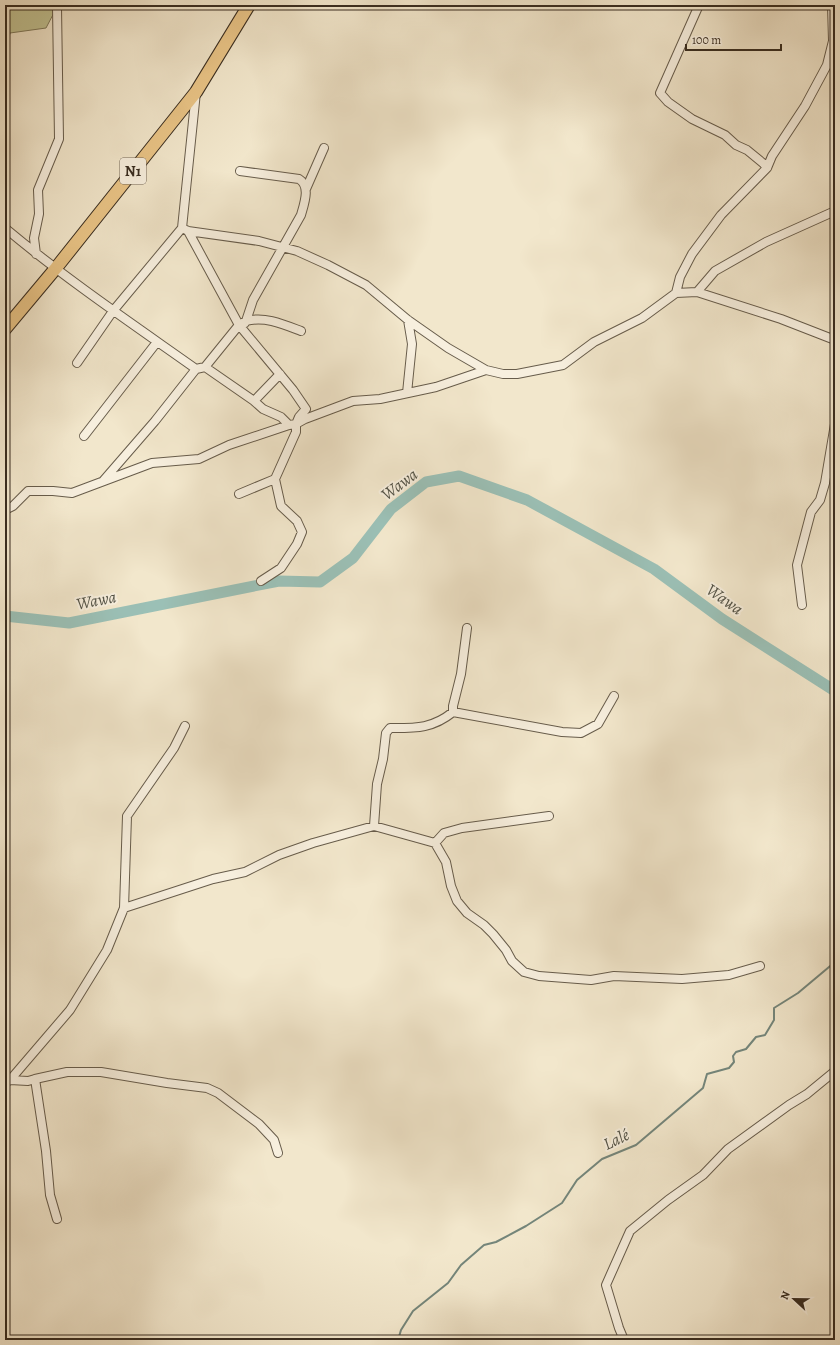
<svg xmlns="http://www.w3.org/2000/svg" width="840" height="1345" font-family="Alegreya,serif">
<rect width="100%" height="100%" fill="#f2e7cc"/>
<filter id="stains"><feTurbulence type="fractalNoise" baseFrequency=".005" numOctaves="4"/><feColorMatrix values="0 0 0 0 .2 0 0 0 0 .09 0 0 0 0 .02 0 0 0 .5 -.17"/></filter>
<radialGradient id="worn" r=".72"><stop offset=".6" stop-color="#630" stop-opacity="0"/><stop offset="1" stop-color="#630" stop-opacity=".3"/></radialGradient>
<path fill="#c2c393" stroke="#7e785a" d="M5,5H58L46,28L10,33L5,55Z"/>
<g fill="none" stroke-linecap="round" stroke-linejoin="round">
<path stroke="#74857a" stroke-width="2" d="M398,1340L401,1330L413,1311L448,1283L461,1265L484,1245L496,1242L526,1226L562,1203L577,1180L602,1159L636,1145L703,1088L707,1074L729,1068L734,1062L733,1056L736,1052L746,1049L756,1037L765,1035L774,1020V1008L798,993L835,962"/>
<path stroke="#9bc0b6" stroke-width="11" d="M5,616L69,623L279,581L320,582L353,558L391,509L426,482L459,476L527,500L654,569L722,619L835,691"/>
<defs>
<path id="minor" d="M699,5L660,93L668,102L692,119L725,135L736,145L747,150L764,164L767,168
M196,92L182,228L188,231L259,241L297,251L328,265L366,285L408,320L448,348L486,370L503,374H517L563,365L594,342L642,318L676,293L697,292L715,271L766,242L835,211
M306,189L324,148
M5,228C66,279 131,323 196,369L205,367L239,325L246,321L253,300L301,215C304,204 311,186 299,179L240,171
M36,254L34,238L39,214L38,190L59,139L57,7
M697,292L781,319L835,340
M676,293L680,277L692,254L721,215L767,168L772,156L805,106L827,65L833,41L832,5
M245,323L246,321C265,316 283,324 301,331
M77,363L113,311L182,228
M205,367L254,401L263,409L281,417L289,425
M407,393L412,344L408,320
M254,401L280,374
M84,436L157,342
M103,481L155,421L196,369
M239,494L275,479
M5,510L13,506L28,491H53L72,493L152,463L199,459L229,445L289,425L296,424L299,417L306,409L293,390L239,325L188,231
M261,581L281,568L297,544L302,532L297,521L281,506L275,479L296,432V424L305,419L353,401L380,399L436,387L486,370
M802,605L797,565L811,512L820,500L825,483L835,424
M453,712V706L461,674L467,628
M374,826L377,784L383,759L386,733L390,728C415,728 432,729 453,712L562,732L581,733L598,724L614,696
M435,843L444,833L462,828L549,816
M124,908L213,879L245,872L279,855L313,843L374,826L435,843L446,862L451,886L457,901L467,913L484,925L493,934L506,950L512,961L524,972L539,976L591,980L614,976L682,979L729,975L760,966
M10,1080L28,1081L35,1079
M5,1083L10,1080L70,1010L107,950L124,908L127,816L174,748L185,726
M57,1219L50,1195L46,1151L35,1079L67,1072H101L167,1083L207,1088L218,1093L259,1124L274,1140L278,1153
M624,1340L619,1328L606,1285L630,1231L668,1200L703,1175L728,1149L789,1105L807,1094L835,1071"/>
<path id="highway" d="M5,329L56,268L196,92L249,5"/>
</defs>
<use href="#minor" stroke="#675c4b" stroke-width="10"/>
<use href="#highway" stroke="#392d20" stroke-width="14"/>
<use href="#minor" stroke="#f7efde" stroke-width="8"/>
<use href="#highway" stroke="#e9c486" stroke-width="12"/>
</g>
<g text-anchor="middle" stroke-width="4" stroke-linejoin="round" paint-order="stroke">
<rect fill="#f7efde" stroke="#726759" stroke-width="1" x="120" y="158" width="26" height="26" rx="3"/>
<g font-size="15" font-weight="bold" fill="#392d20">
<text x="133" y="176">N1</text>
</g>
<g font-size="17" font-style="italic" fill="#525246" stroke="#f7efde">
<text transform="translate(399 484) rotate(-37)" y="6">Wawa</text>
<text transform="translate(725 599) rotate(35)" y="6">Wawa</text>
<text transform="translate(96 600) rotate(-11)" y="6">Wawa</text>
<text transform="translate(616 1139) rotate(-26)" y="6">Lalé</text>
</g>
</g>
<rect width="840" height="1345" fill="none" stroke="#f2e7cc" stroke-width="20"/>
<rect x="6" y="6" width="828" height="1333" fill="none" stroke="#392d20" stroke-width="2"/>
<rect x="10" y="10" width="820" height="1325" fill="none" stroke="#392d20"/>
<g transform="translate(794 1299) rotate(292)" stroke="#f7efde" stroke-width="3" paint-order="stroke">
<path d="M0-3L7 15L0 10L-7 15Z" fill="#392d20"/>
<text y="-6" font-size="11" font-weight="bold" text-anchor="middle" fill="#392d20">N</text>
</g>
<path d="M686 44v6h95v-6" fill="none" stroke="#392d20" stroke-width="2"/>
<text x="692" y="44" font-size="12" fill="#392d20" stroke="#f7efde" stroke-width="3" paint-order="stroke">100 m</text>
<rect width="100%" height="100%" filter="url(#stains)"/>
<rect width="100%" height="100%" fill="url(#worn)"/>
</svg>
